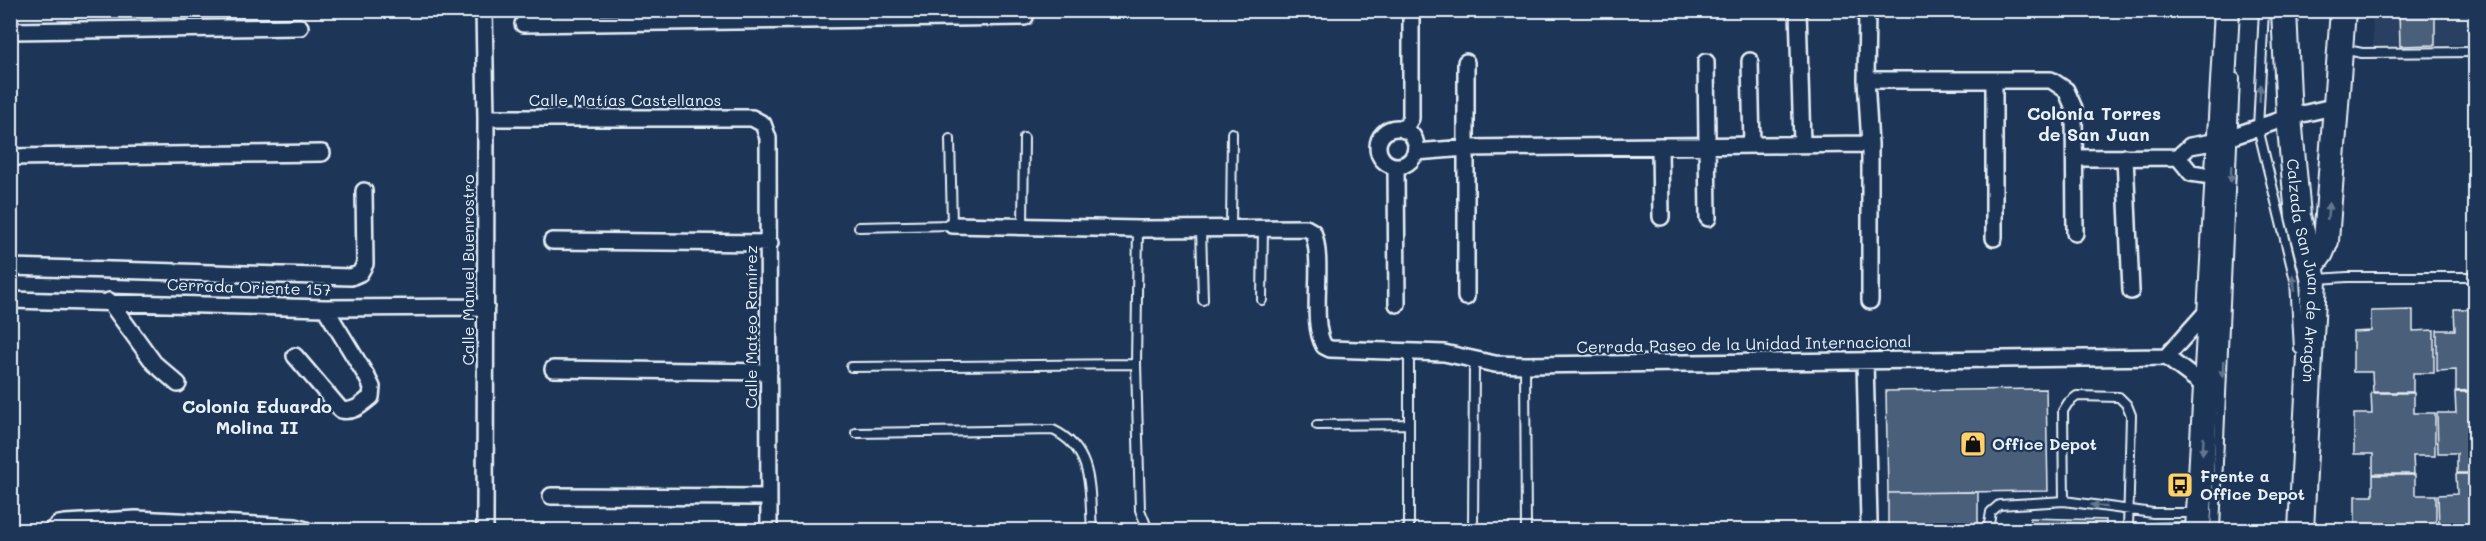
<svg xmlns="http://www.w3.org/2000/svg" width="2486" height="541" font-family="Mali,sans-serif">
<rect width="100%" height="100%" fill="#1d3557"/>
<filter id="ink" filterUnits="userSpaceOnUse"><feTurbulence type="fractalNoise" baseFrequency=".0167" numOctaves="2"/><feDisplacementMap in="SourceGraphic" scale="12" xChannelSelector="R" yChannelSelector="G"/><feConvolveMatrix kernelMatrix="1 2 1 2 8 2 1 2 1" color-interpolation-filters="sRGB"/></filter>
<g filter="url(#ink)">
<path fill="#2a4162" d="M2372,11H2475V44L2373,46Z"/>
<path fill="#495e7a" stroke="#e8f1f8" stroke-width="1.5" d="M2399,10H2435V45L2400,46Z
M2472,10H2476V44H2473Z
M2454,309H2476V390L2456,391V370L2437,371V330H2455Z
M2413,310V331L2434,330V373H2413V392H2373L2372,372H2353V332L2371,331V311Z
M2046,389L2048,491L1888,493L1886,391Z
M2455,392H2476V473H2457V453H2438L2437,413H2456Z
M2371,393H2414V413H2435V456H2413L2414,474H2373V454H2354V414H2372Z
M2456,474H2476V530H2439L2438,495L2457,494Z
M2373,475H2415V495H2436V530H2355V496H2373Z
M1978,492V530H1888V493Z
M2030,518L2106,520V530H2030Z"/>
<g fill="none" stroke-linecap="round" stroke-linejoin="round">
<defs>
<path id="lane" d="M2264,10L2258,128L2295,280L2299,349
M2342,49L2362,53L2476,52
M1023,226L1024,138
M859,227L952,225L950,139
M1201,228L1203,300
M1231,228L1232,133
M1138,229L1136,364L1140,510L1148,530
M2318,279L2347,277H2476
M1262,300L1263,228
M1525,365L1526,530
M851,367L1136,364
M1317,425L1409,424
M856,433L1053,430C1095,450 1089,491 1092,530
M2064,501L2063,411L2068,403L2077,396L2119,397L2127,405L2131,415L2128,529
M1406,530L1409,527V352
M1473,530L1474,360
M1988,530L1991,512L1999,505L2064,501L2153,513H2197
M2128,530L2153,528L2194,527
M2215,530L2235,78"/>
<path id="street" d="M484,10L486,118L485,530
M1798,10L1802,144
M523,24L1025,17
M10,31L300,27
M1750,61L1752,145
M1706,62L1708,218
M1866,80L1867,10
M1994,80V238
M486,118H752L763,124L768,138L769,530
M1378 147a19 19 0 1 1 38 0a19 19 0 1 1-38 0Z
M1404,130L1411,118V10
M1660,146L1661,217
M1416,152L1466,148L1870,144L1866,80H2051L2066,90L2074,108L2075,233
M10,157L322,153
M2125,157L2131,291
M2178,157L2191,173L2218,177
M2075,158L2178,157L2190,146L2219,141L2289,117L2337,106
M1396,167L1397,304
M952,225L1138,229L1306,228L1313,232C1325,265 1309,319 1324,346L1330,349L1444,353L1495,364L1525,365L2166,357L2206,387
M552,241L770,243
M10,267L351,277L360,273L365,264L364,191
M1466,297V62
M10,300L325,308L486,307
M109,301L154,363L178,384
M1870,301V144
M295,356L341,410C354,413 362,404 371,397L372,387L367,377L325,308
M2166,357L2210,308
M1865,361L1869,522
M553,369L769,372
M551,496L768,497
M52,530L59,524L65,523L136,519L296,527L306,530"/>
<g id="primary">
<path id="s1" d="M2284,10L2289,117L2298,216L2314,280L2301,530"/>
<path d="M2312,266L2321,253L2326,241L2343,10"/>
<path d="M2198,530L2227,10"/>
</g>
</defs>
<use href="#lane" stroke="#e8f1f8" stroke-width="12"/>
<use href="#street" stroke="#e8f1f8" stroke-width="20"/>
<use href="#primary" stroke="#e8f1f8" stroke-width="28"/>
<use href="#lane" stroke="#1d3557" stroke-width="8"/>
<use href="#street" stroke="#1d3557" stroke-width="15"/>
<use href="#primary" stroke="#1d3557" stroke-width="24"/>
</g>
<defs><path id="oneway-solid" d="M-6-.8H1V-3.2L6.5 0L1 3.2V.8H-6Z" transform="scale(1.5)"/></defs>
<g fill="#64778f">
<use href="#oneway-solid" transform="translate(2260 93) rotate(-87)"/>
<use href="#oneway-solid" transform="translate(2231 174) rotate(92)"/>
<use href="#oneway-solid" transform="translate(2328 211) rotate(-85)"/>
<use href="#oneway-solid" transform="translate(2294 283) rotate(-97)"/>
<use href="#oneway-solid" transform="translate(2223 369) rotate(92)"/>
<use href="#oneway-solid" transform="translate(2203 446) rotate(94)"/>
<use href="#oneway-solid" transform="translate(2099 506) rotate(-172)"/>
</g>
</g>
<defs>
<symbol id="shop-square" viewBox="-11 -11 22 22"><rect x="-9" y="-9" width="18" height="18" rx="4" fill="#ffd166" stroke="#1d3557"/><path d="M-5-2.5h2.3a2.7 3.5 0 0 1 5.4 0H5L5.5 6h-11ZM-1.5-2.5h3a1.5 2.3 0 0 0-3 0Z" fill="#111"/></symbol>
<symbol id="bus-square" viewBox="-11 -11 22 22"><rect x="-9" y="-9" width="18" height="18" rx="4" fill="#ffd166" stroke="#1d3557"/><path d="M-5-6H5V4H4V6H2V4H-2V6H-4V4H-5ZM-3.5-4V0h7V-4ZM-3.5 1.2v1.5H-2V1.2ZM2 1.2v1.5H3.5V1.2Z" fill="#111"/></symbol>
</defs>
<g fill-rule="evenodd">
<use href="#shop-square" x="1958" y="429" width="30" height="30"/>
<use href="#bus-square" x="2165" y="470" width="30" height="30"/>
</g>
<g text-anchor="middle" stroke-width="4.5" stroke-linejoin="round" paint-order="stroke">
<g font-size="16" fill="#e8f1f8" stroke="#1d3557">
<text x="625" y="106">Calle Matías Castellanos</text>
<text transform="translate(468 270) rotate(-90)" y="6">Calle Manuel Buenrostro</text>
<text dy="6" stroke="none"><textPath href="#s1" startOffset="262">Calzada San Juan de Aragón</textPath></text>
<text transform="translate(249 287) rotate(2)" y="6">Cerrada Oriente 157</text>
<text transform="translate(751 327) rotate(-90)" y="6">Calle Mateo Ramírez</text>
<text transform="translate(1744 344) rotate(-1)" y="6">Cerrada Paseo de la Unidad Internacional</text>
</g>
<g font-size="16" font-weight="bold" fill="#e8f1f8" stroke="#1d3557" text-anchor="start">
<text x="1992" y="450">Office Depot</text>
<text x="2200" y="482">Frente a<tspan x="2200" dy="18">Office Depot</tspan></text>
</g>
<g font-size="18" font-weight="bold" fill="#e8f1f8" stroke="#1d3557">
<text x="2094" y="120">Colonia Torres<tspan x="2094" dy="21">de San Juan</tspan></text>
<text x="257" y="413">Colonia Eduardo<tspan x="257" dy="21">Molina II</tspan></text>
</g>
</g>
<rect width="2486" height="541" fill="none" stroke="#1d3557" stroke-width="36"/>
<rect x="18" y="18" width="2450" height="505" fill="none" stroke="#e8f1f8" stroke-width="2" filter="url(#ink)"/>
</svg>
